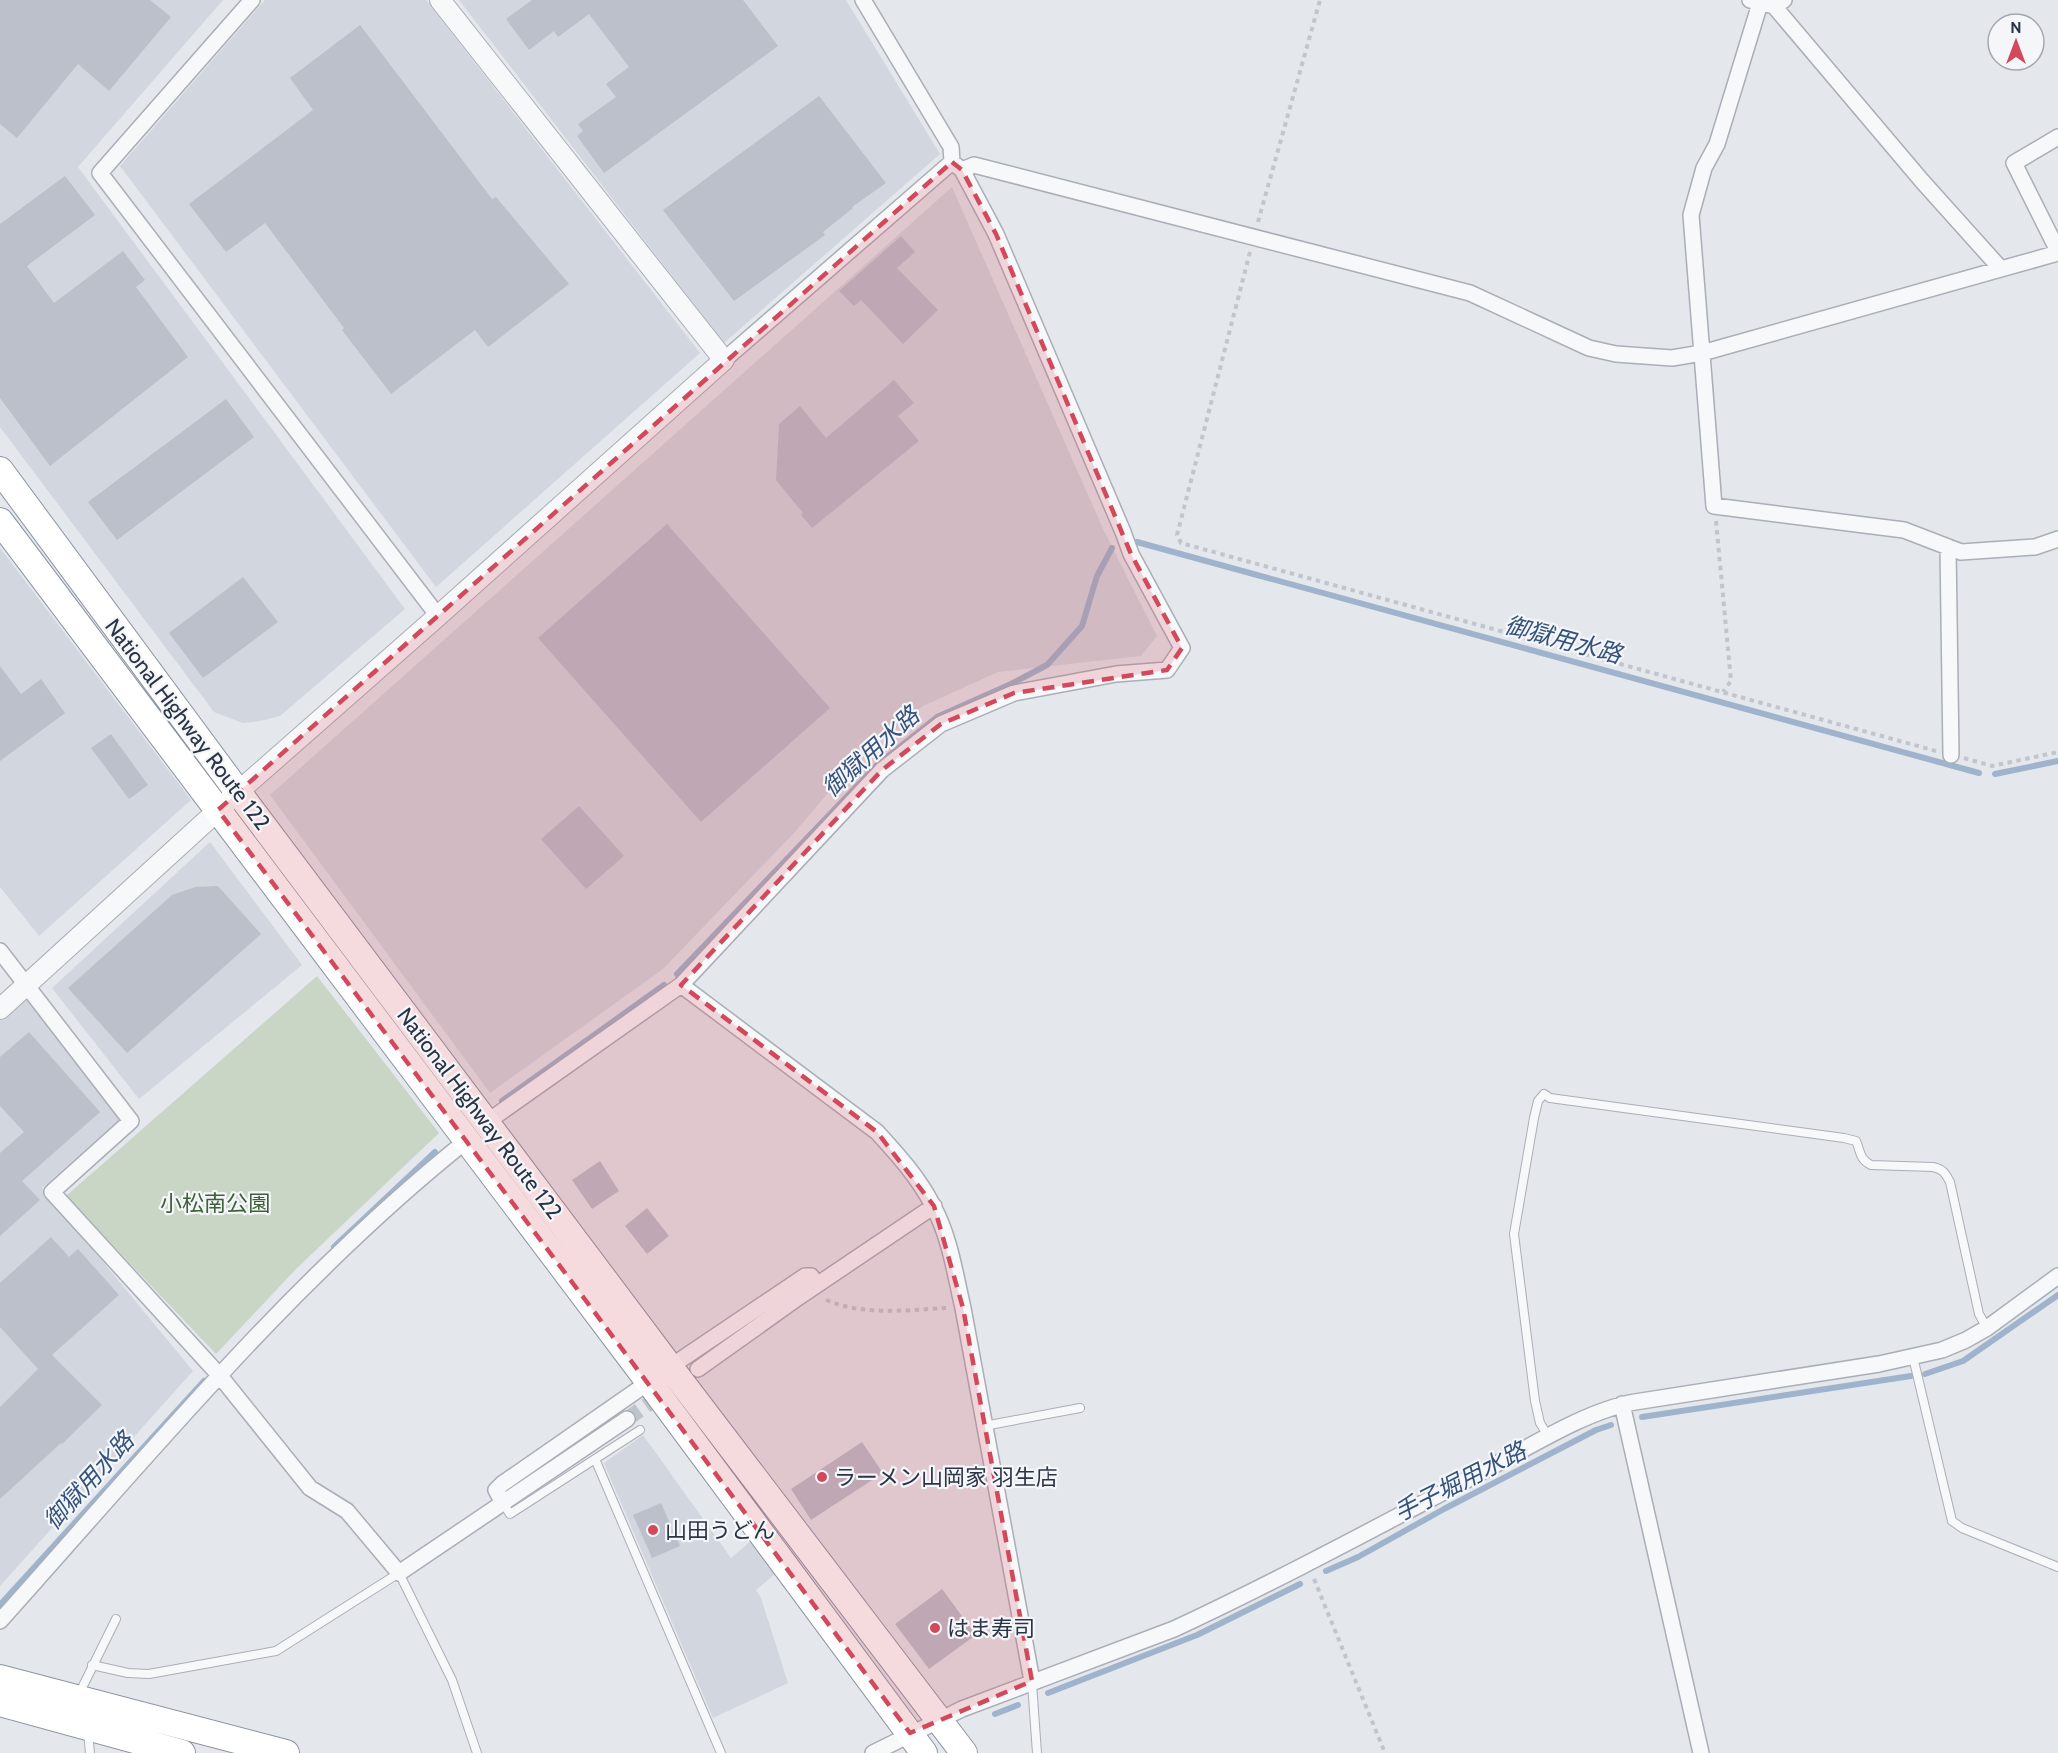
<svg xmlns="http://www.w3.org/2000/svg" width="2058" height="1753" font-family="Cabin,'Noto Sans JP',sans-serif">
<rect width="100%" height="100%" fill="#e4e7ec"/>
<path fill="#d2d6de" d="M0,0H223L78,167L405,609L280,716L260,721L243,723L214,712L0,427Z
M265,0H426L700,353L436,587L120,166Z
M459,0H846L940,154L724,343Z
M952,187L1104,531L1157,636L1141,656L998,672L923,706L858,758L793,834L663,969L490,1093L270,795Z
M0,548L191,800L39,936L0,887Z
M210,842L302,965L139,1099L52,988Z
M26,994L119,1120L42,1188L193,1371L0,1586V1018Z
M643,1435L731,1558L751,1541L776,1573L756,1590L761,1598L788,1683L713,1718L604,1463Z"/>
<path fill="#c9d6c5" d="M317,976L439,1133L296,1269L216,1354L66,1196Z"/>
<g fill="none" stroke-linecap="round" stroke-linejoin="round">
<path stroke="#9fb4cc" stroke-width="6" d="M1137,542L1979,773
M1995,774L2058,761
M677,974L877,765L937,717L1011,684L1047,665L1082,626L1097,576L1112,548
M502,1101L664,985
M334,1247L435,1152
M1925,1374L1963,1361L2058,1295
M1642,1417L1911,1376
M1326,1571L1358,1557L1444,1509L1596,1430L1611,1425
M0,1605L204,1381
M1048,1693L1197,1635L1300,1584
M995,1714L1018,1705"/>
</g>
<path fill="#bbc0ca" d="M0,0H150L171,17L109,91L78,64L17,138L0,124Z
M532,0H743L778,46L604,173L577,136L583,131L578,124L616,97L606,84L629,67L589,14L558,37L554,31L529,50L506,19Z
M360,25L492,199L496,197L569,284L488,347L475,330L391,394L342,330L344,328L265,223L226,252L189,204L313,110L290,78Z
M819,96L886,183L852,207L853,208L823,232L825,235L734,301L663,210Z
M65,176L95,215L27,266L54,303L123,251L145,280L136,287L188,357L50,466L0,398V224Z
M901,236L915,252L897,268L938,310L903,344L861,300L854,306L839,291Z
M894,380L914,403L898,416L919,441L812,528L801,515L803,513L776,480L779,424L800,406L826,438Z
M226,399L254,437L117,540L88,502Z
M667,524L830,708L701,822L538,638Z
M243,577L278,622L203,678L169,633Z
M0,666L21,694L41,679L65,713L0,761Z
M111,734L148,785L129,799L91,748Z
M579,806L624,856L586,889L541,839Z
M218,886L261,934L127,1053L68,988L172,895L195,887Z
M29,1032L100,1112L22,1181L40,1200L0,1236V1153L24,1132L0,1106V1057Z
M600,1161L619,1191L592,1209L572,1180Z
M647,1208L669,1236L647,1254L625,1226Z
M51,1237L69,1257L78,1249L119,1295L52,1355L102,1405L62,1444L61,1443L0,1499V1407L38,1369L0,1327V1283Z
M862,1442L883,1473L811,1520L791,1489Z
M661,1503L680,1546L652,1558L633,1515Z
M942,1589L976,1635L929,1669L895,1624Z"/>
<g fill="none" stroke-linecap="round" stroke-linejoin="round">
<path stroke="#bfc3cb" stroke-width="15" stroke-dasharray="15 8" stroke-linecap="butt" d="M627,1419L664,1393"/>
<defs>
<path id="service" d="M1913,1357L1952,1521L1962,1528L2058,1567
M984,1426L1080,1408
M1548,1436L1540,1423L1535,1401L1514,1234L1534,1118L1538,1101L1544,1094L1550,1098L1844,1138L1856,1141C1861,1152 1859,1159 1871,1165L1933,1167C1943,1169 1945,1173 1950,1182L1979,1314L1987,1328
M595,1459L721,1753
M503,1503L510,1514L640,1430
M92,1665L128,1673L149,1674L276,1651L399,1573L452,1680L477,1753
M1032,1683L1037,1753
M79,1694L116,1619
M88,1731L90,1753"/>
<path id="minor" d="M252,0L100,173L438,616
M1750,0L1774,6L1784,0
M1761,0L1717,144L1704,168L1691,215L1714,506L1904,530L1961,552L2035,547L2058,539
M1774,6L1922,181L2001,269
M2058,137L2014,163L2058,251
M962,170L974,165L1470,293L1589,348L1616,354L1672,358L1702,353L2058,253
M724,360L952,162L951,147L863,0
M1948,547L1951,755
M0,951L131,1121L52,1192L220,1376L310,1488L347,1511L399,1573L627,1419
M681,985L882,770L941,724L1014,693L1116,674L1167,670L1182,648L1131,554L1123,532L996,234L962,170L952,162
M487,1122L681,985L877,1132C898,1155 919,1178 933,1206C950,1237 955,1274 963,1308L1032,1681
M670,1367L805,1276H811L817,1285
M698,1369L799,1297L934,1206
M1622,1404L1701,1753
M503,1503L496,1490L502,1484L649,1382
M0,1621C148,1456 292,1280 466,1141
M873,1753L962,1709L1174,1629C1277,1581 1377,1527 1478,1474C1525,1450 1584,1411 1635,1402L1879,1364L1942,1350L1966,1340L1987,1328L2058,1276"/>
<path id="tertiary" d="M0,1009L238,792L438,616L724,360L440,0"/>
<path id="trunk" d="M0,470L238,792L670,1367L964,1753
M0,521L649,1382L924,1753
M0,1678L286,1753
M0,1703L182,1753"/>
</defs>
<use href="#service" stroke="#a9aeb7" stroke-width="10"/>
<use href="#minor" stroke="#a9aeb7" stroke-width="18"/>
<use href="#tertiary" stroke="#a9aeb7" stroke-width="22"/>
<use href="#trunk" stroke="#8b94a3" stroke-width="28"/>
<path stroke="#c2c5cb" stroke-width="4" stroke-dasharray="4.5 4.5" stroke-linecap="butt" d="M1258,222L1320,0
M1250,252L1177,535L1181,543L1936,751
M1716,521L1731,681L1723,692
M1964,758L1992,766L2058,752
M826,1300C864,1316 907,1310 947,1308
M1314,1579L1385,1753"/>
<use href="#service" stroke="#f7f8fa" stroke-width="8"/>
<use href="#minor" stroke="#f7f8fa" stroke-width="15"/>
<use href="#tertiary" stroke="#f7f8fa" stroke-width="20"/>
<use href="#trunk" stroke="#fff" stroke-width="26"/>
</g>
<path fill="#d1495b" fill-opacity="0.2" stroke="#d1495b" stroke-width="4.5" stroke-dasharray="12 8" stroke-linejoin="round" d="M952,162L962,170L996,234L1131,554L1182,648L1167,670L1014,693L941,724L882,770L681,985L877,1132L934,1206L963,1308L1032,1681L910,1733L218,810Z"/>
<g fill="#d1495b" stroke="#f4f6f9" stroke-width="2">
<circle cx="822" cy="1477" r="6"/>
<circle cx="653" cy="1530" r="6"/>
<circle cx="935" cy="1628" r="6"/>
</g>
<g text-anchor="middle" stroke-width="4.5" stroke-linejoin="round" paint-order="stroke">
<g font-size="22" fill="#2b3445" stroke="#f4f6f9">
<text transform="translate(188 724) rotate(53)" y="8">National Highway Route 122</text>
<text transform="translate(480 1113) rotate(53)" y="8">National Highway Route 122</text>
</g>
<g font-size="22" fill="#3f6138" stroke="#f4f6f9">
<text x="215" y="1211">小松南公園</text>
</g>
<g font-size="22" fill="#2b3445" stroke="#f4f6f9" text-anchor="start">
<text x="834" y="1485">ラーメン山岡家 羽生店</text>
<text x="665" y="1538">山田うどん</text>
<text x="947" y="1636">はま寿司</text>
</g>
<g font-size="24" font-style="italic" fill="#34527a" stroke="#f4f6f9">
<text transform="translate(1563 640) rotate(15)" y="8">御獄用水路</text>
<text transform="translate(871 752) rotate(-42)" y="8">御獄用水路</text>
<text transform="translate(89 1481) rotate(-48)" y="8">御獄用水路</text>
<text transform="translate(1460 1482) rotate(-27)" y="8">手子堀用水路</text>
</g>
</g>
<g transform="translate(2016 42)"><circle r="28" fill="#f4f6f9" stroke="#a4a8b1" stroke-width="1.5"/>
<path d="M0-4.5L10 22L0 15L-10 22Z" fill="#d1495b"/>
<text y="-9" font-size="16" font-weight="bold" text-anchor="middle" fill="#2b3445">N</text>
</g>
</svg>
